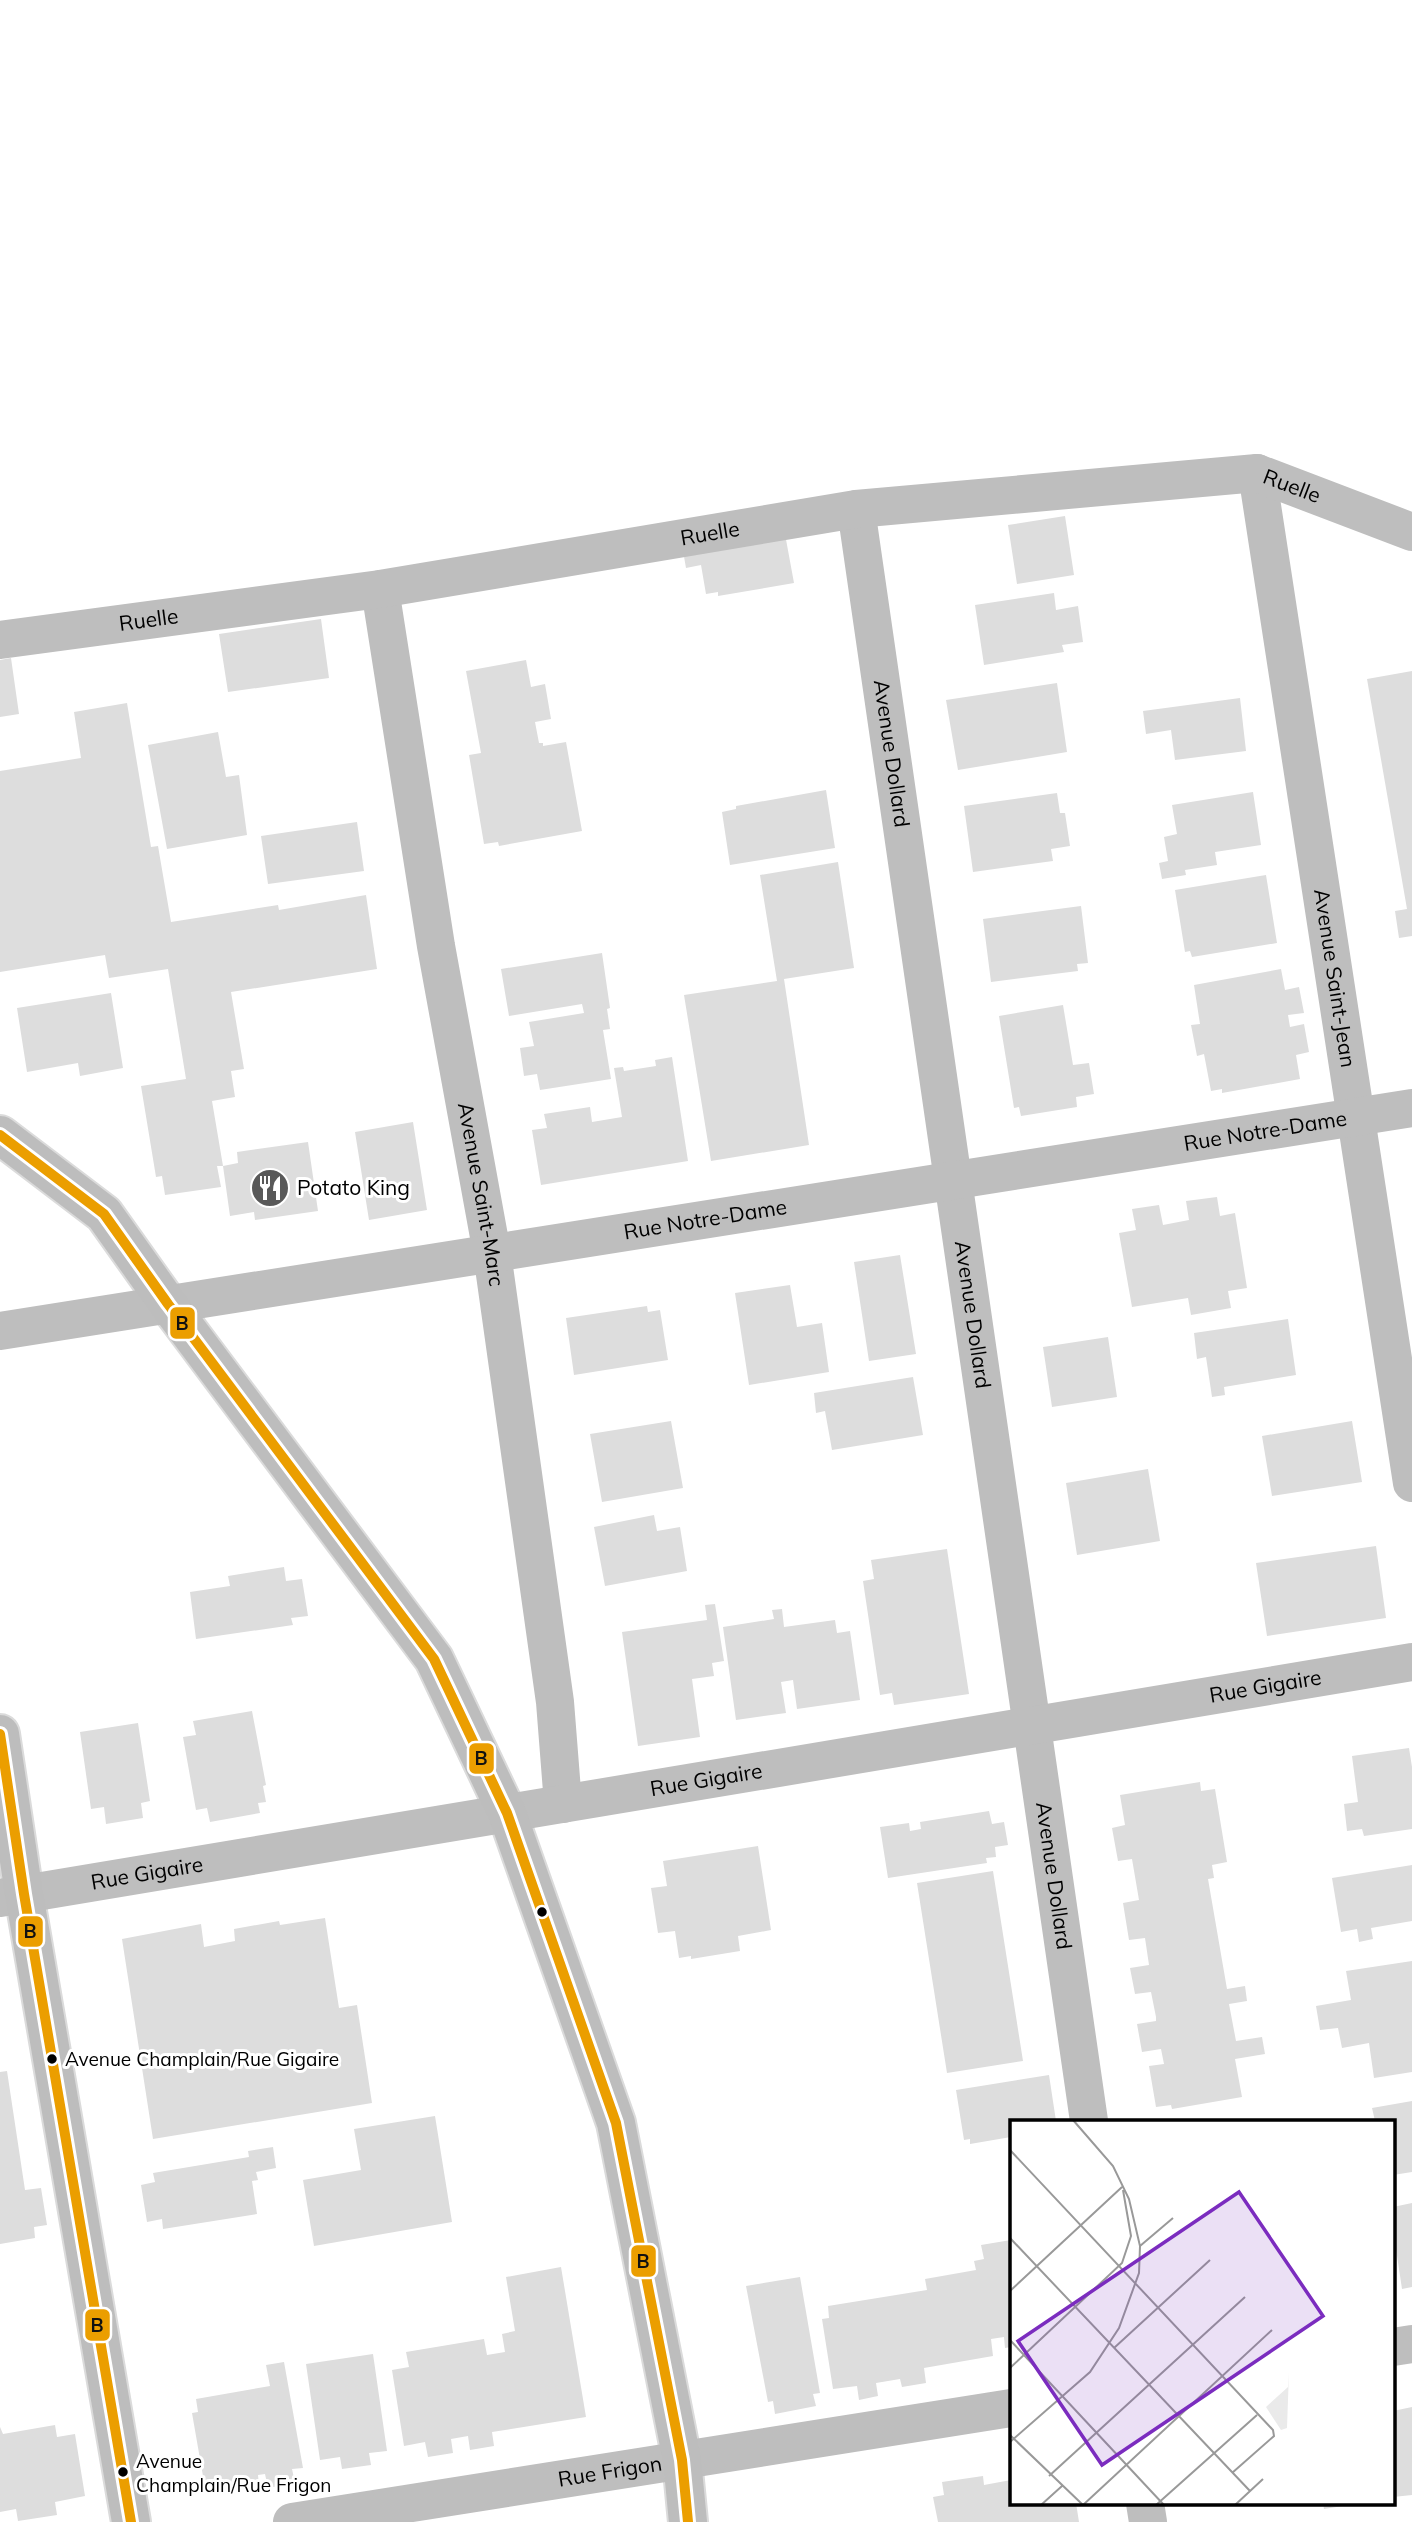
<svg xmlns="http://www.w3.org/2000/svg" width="1412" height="2522" font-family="Mulish,sans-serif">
<rect width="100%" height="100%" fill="#fff"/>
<path fill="#ddd" d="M1065,516L1074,575L1017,584L1008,525Z
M785,534L794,583L718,596V592L706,594L701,565L686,568L683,551Z
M1054,593L1056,610L1078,606L1083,642L1062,645L1064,652L984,665L975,605Z
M321,619L329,678L228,692L219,634Z
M11,658L19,714L0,717V660Z
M526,660L531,687L545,684L551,719L535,722L539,743H543V746L566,742L582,831L499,846L498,842L484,844L469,755L481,753L466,671Z
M1412,671V936L1399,938L1395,911L1407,909L1367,679Z
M1057,683L1067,752L958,770L946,700Z
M1240,698L1246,751L1175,760L1171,730L1146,734L1143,711Z
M127,703L151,847L158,846L171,922L278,905L279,910L366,895L377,969L231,992L244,1069L231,1071L235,1097L212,1101L223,1166H217L221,1187L165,1195L162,1176L156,1177L141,1086L186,1079L168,969L109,978L105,955L0,972V771L81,758L74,712Z
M218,732L226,777L239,775L247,835L167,849L148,745Z
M826,790L835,848L730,865L722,812L736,809V806Z
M1253,792L1261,845L1215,852L1217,865L1185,870L1186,875L1162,879L1159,863L1168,861L1164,837L1177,834L1172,805Z
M1057,793L1060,813H1065L1070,846L1051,849L1053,861L973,872L964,806Z
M357,822L364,871L268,884L261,836Z
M838,862L854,968L784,979L809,1145L711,1161L684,995L777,981L760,875Z
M1266,875L1277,943L1192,957L1190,951L1185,952L1175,890Z
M1081,906L1088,963L1077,964L1078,971L991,982L983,919Z
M602,953L610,1008L607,1009L610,1029L603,1030L611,1079L540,1090L537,1074L524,1076L520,1048L534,1046L529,1022L584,1013L582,1004L509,1016L501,969Z
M1281,969L1285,990L1299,987L1304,1013L1288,1015L1290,1027L1304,1024L1309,1052L1296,1055L1300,1079L1222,1093V1089L1211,1091L1204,1054L1197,1056L1191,1025L1200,1024L1194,985Z
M111,993L123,1068L80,1076L78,1063L27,1072L17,1008Z
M1063,1005L1073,1065L1089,1063L1094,1094L1076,1097L1077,1107L1021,1116L1019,1107L1014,1108L999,1016Z
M672,1057L688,1161L541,1185L532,1130L547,1128L544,1114L590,1107L592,1122L622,1117L614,1068L623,1067L624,1071L656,1066L655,1060Z
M413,1122L427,1210L369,1220L355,1132Z
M308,1142L318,1211L255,1220L254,1212L230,1216L223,1166L238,1163L237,1152Z
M1217,1197L1220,1216L1235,1213L1247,1288L1228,1291L1231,1308L1191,1315L1188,1298L1132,1307L1119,1233L1136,1230L1132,1209L1159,1205L1163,1225L1189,1220L1186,1201Z
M900,1255L916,1354L869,1361L854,1262Z
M790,1285L797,1327L822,1323L829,1372L749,1385L735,1293Z
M647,1306L648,1312L660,1310L668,1360L574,1375L566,1318Z
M1288,1319L1296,1375L1224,1387L1225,1395L1212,1397L1206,1357L1197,1359L1194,1333Z
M1108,1337L1117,1397L1052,1407L1043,1347Z
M913,1377L923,1435L832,1450L825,1411L816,1413L814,1393Z
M671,1421L683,1488L602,1502L590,1434Z
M1352,1421L1362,1482L1272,1496L1262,1436Z
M1148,1469L1160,1541L1077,1555L1066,1483Z
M654,1515L657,1531L680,1527L687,1571L605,1586L594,1527Z
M1376,1546L1386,1618L1267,1636L1256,1563Z
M947,1549L969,1694L894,1705L892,1693L880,1695L863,1581L874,1579L871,1560Z
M284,1567L286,1581L302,1579L308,1616L291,1618L293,1625L196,1639L190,1592L230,1586L228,1576Z
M715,1604L724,1661L712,1663L714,1676L692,1679L700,1737L638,1746L622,1632L707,1620L705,1605Z
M782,1609L784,1627L835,1620L837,1633L850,1631L860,1700L797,1709L793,1680L781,1682L786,1713L736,1720L723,1627L774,1619L772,1610Z
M252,1711L266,1785L263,1786L266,1802L258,1803L260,1813L210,1822L207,1808L196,1810L183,1737L196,1735L193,1721Z
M138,1723L150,1801L141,1803L143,1818L106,1824L104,1807L91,1809L80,1732Z
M1409,1748L1412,1767V1829L1364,1836L1362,1829L1347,1831L1344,1804L1358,1802L1352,1756Z
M1200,1782L1201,1791L1215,1789L1227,1862L1212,1865L1214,1878L1208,1879L1227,1989L1245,1986L1247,2001L1229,2004L1236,2041L1262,2037L1265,2054L1235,2059L1242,2097L1172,2109L1171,2105L1156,2107L1149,2066L1164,2064L1161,2049L1142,2052L1137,2024L1156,2021V2017L1151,1992L1135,1994L1130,1968L1149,1965L1145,1938L1129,1940L1123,1903L1139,1900L1132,1859L1118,1861L1112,1828L1125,1825L1120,1795Z
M989,1811L992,1824L1004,1822L1008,1845L995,1847L996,1857L986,1858L987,1863L888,1878L880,1827L909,1823L910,1831L921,1829L920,1822Z
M758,1846L771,1930L738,1936L740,1951L691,1959V1956L679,1958L675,1931L658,1933L651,1888L667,1886L663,1861Z
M1412,1865V1921L1371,1928L1373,1939L1359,1942L1357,1929L1341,1932L1332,1878Z
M993,1871L1023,2061L947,2073L917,1883Z
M325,1918L339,2008L357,2005L372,2103L153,2139L122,1939L201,1924L204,1947L235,1941L234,1929L279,1921L280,1925Z
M1412,1961V2072L1374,2078L1369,2043L1342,2048L1338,2028L1320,2030L1316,2006L1351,2000L1346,1971Z
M7,2071L25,2190L41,2188L47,2225L34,2227L35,2238L0,2244V2072Z
M1049,2075L1056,2121H1011V2137L970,2144V2139L964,2140L956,2090Z
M1412,2101V2172L1393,2175V2121H1375L1372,2108Z
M435,2116L452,2222L314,2246L303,2180L361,2170L354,2129Z
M273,2147L276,2168L256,2172L258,2180L252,2181L257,2214L163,2229L162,2219L147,2222L141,2185L155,2182L153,2173L249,2157L248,2151Z
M1412,2203V2287L1402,2289L1393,2229V2207Z
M1011,2240V2347L1005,2348L1004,2337L991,2339L993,2356L924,2368L926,2383L902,2387L900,2379L876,2383L878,2396L859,2400L857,2386L833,2389L822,2319L829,2318L828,2306L927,2290L925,2279L976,2270L974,2261L984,2259L981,2245Z
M561,2267L586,2417L492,2432L494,2446L470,2450L468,2436L451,2439L453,2453L428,2457L425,2442L404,2446L392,2370L409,2367L406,2352L484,2339L487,2355L505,2352L502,2334L515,2331L506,2277Z
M800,2277L820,2393L813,2394L816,2406L775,2414L773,2401L768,2402L746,2286Z
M373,2354L387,2451L369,2453L371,2465L342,2469L340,2457L320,2460L306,2364Z
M284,2362L303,2468L292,2469L295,2483L268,2488L265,2474L258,2475L259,2486L210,2495L208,2481L204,2482L192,2413L198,2412L196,2399L270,2386L266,2365Z
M1412,2407V2495L1393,2497V2411Z
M55,2425L57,2437L75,2434L85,2496L55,2502L57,2515L18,2521L16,2509L0,2512V2427L3,2434Z
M983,2476L984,2485L1011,2480V2503H1076L1079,2522H938L933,2497L944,2495L942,2482Z
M1323,2503H1355V2504L1324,2509Z"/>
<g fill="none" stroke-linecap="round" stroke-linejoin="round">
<defs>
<path id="major" d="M0,1135L104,1214L168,1304L434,1659L507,1813L616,2123L682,2460L688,2522
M0,1734L24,1894L131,2522"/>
</defs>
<use href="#major" stroke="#dbdbdb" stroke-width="42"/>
<g stroke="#bebebe" stroke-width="38">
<path id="s1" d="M1257,473L1412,1483"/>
<path id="s2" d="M856,509L1089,2121"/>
<path id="s3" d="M380,589L436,946L492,1253L555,1702L563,1804"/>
<path id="s4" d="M0,640L380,589L856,509L1257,473L1412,532"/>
<path id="s5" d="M0,1331L1412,1108"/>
<path id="s6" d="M0,1898L1412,1662"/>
<path d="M1393,2347L1412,2344"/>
<path d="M1145,2503L1148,2522"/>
<path id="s7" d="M292,2522L1011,2408"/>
</g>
<use href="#major" stroke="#bdbdbd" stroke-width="38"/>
<defs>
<path id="bus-1" d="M0,1135L104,1214L168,1304L434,1659L507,1813L616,2123L682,2460L688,2522
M0,1734L24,1894L131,2522"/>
</defs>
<use href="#bus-1" stroke="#fff" stroke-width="16"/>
<use href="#bus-1" stroke="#eb9e00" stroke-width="10"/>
</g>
<defs>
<symbol id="restaurant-disc" viewBox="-11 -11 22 22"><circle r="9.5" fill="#595959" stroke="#fff"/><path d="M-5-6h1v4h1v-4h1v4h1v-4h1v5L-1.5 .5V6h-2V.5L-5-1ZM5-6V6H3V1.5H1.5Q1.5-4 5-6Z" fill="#fff"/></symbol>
</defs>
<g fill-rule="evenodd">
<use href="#restaurant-disc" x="248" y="1166" width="44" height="44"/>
</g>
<g fill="#000" stroke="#fff" stroke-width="2.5">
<circle cx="542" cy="1912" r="6"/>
<circle cx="52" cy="2059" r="6"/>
<circle cx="123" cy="2472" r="6"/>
</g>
<g text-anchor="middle" stroke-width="6" stroke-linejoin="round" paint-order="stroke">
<g font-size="19" fill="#000" stroke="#fff" text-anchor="start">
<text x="65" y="2066">Avenue Champlain/Rue Gigaire</text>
<text x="136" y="2468">Avenue<tspan x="136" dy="24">Champlain/Rue Frigon</tspan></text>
</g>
<g font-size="21" fill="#000" stroke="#fff">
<text dy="7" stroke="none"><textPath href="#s4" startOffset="1306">Ruelle</textPath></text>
<text dy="7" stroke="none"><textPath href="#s4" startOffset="718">Ruelle</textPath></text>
<text dy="7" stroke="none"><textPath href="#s4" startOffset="150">Ruelle</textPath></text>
<text dy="7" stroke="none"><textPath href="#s2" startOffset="247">Avenue Dollard</textPath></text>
<text dy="7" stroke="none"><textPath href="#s1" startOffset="511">Avenue Saint-Jean</textPath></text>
<text dy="7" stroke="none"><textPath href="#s5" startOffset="1281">Rue Notre-Dame</textPath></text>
<text dy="7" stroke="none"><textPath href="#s3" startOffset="614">Avenue Saint-Marc</textPath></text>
<text dy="7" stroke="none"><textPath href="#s5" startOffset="714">Rue Notre-Dame</textPath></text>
<text dy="7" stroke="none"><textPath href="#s2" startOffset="814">Avenue Dollard</textPath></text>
<text dy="7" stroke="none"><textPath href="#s6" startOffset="1283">Rue Gigaire</textPath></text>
<text dy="7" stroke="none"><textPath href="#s6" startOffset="716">Rue Gigaire</textPath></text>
<text dy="7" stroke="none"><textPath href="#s6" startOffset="149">Rue Gigaire</textPath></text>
<text dy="7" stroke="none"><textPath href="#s2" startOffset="1381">Avenue Dollard</textPath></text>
<text dy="7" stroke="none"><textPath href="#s7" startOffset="322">Rue Frigon</textPath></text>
</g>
<g font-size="21" fill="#000" stroke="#fff" text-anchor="start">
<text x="297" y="1195">Potato King</text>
</g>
</g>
<g transform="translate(1010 2120)">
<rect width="385" height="385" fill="#fff"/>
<path d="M279,252L277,308L271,310L256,287L278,267Z" fill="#eaeaea"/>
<path fill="none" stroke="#999" stroke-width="2" d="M0,30L263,310L264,316L222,353M0,118L240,371M130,126L163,98M0,171L112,67M0,220L154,385M104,228L200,140M0,248L112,143L121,116L113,70M0,315L73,385M0,322L80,252L109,208L129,153L130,126L119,79L103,46L63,0M39,356L235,177M31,385L52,366M73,385L262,210M146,385L247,295M225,385L253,359"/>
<path fill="#7b2cbf" fill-opacity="0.15" stroke="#7b2cbf" stroke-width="3.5" d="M229,72L313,196L92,345L8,221Z"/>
<rect width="385" height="385" fill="none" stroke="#000" stroke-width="3.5"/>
</g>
<g stroke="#fff" stroke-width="2.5">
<rect x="169" y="1306" width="27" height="34" rx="7" fill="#eb9e00"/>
<rect x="468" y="1742" width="27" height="33" rx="7" fill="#eb9e00"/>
<rect x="17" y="1915" width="27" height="33" rx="7" fill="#eb9e00"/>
<rect x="630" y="2244" width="27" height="34" rx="7" fill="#eb9e00"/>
<rect x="84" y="2308" width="27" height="34" rx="7" fill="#eb9e00"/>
</g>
<g font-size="19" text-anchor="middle" font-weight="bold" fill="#111">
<text x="182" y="1330">B</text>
<text x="481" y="1765">B</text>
<text x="30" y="1938">B</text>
<text x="643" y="2268">B</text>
<text x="97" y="2332">B</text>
</g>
</svg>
